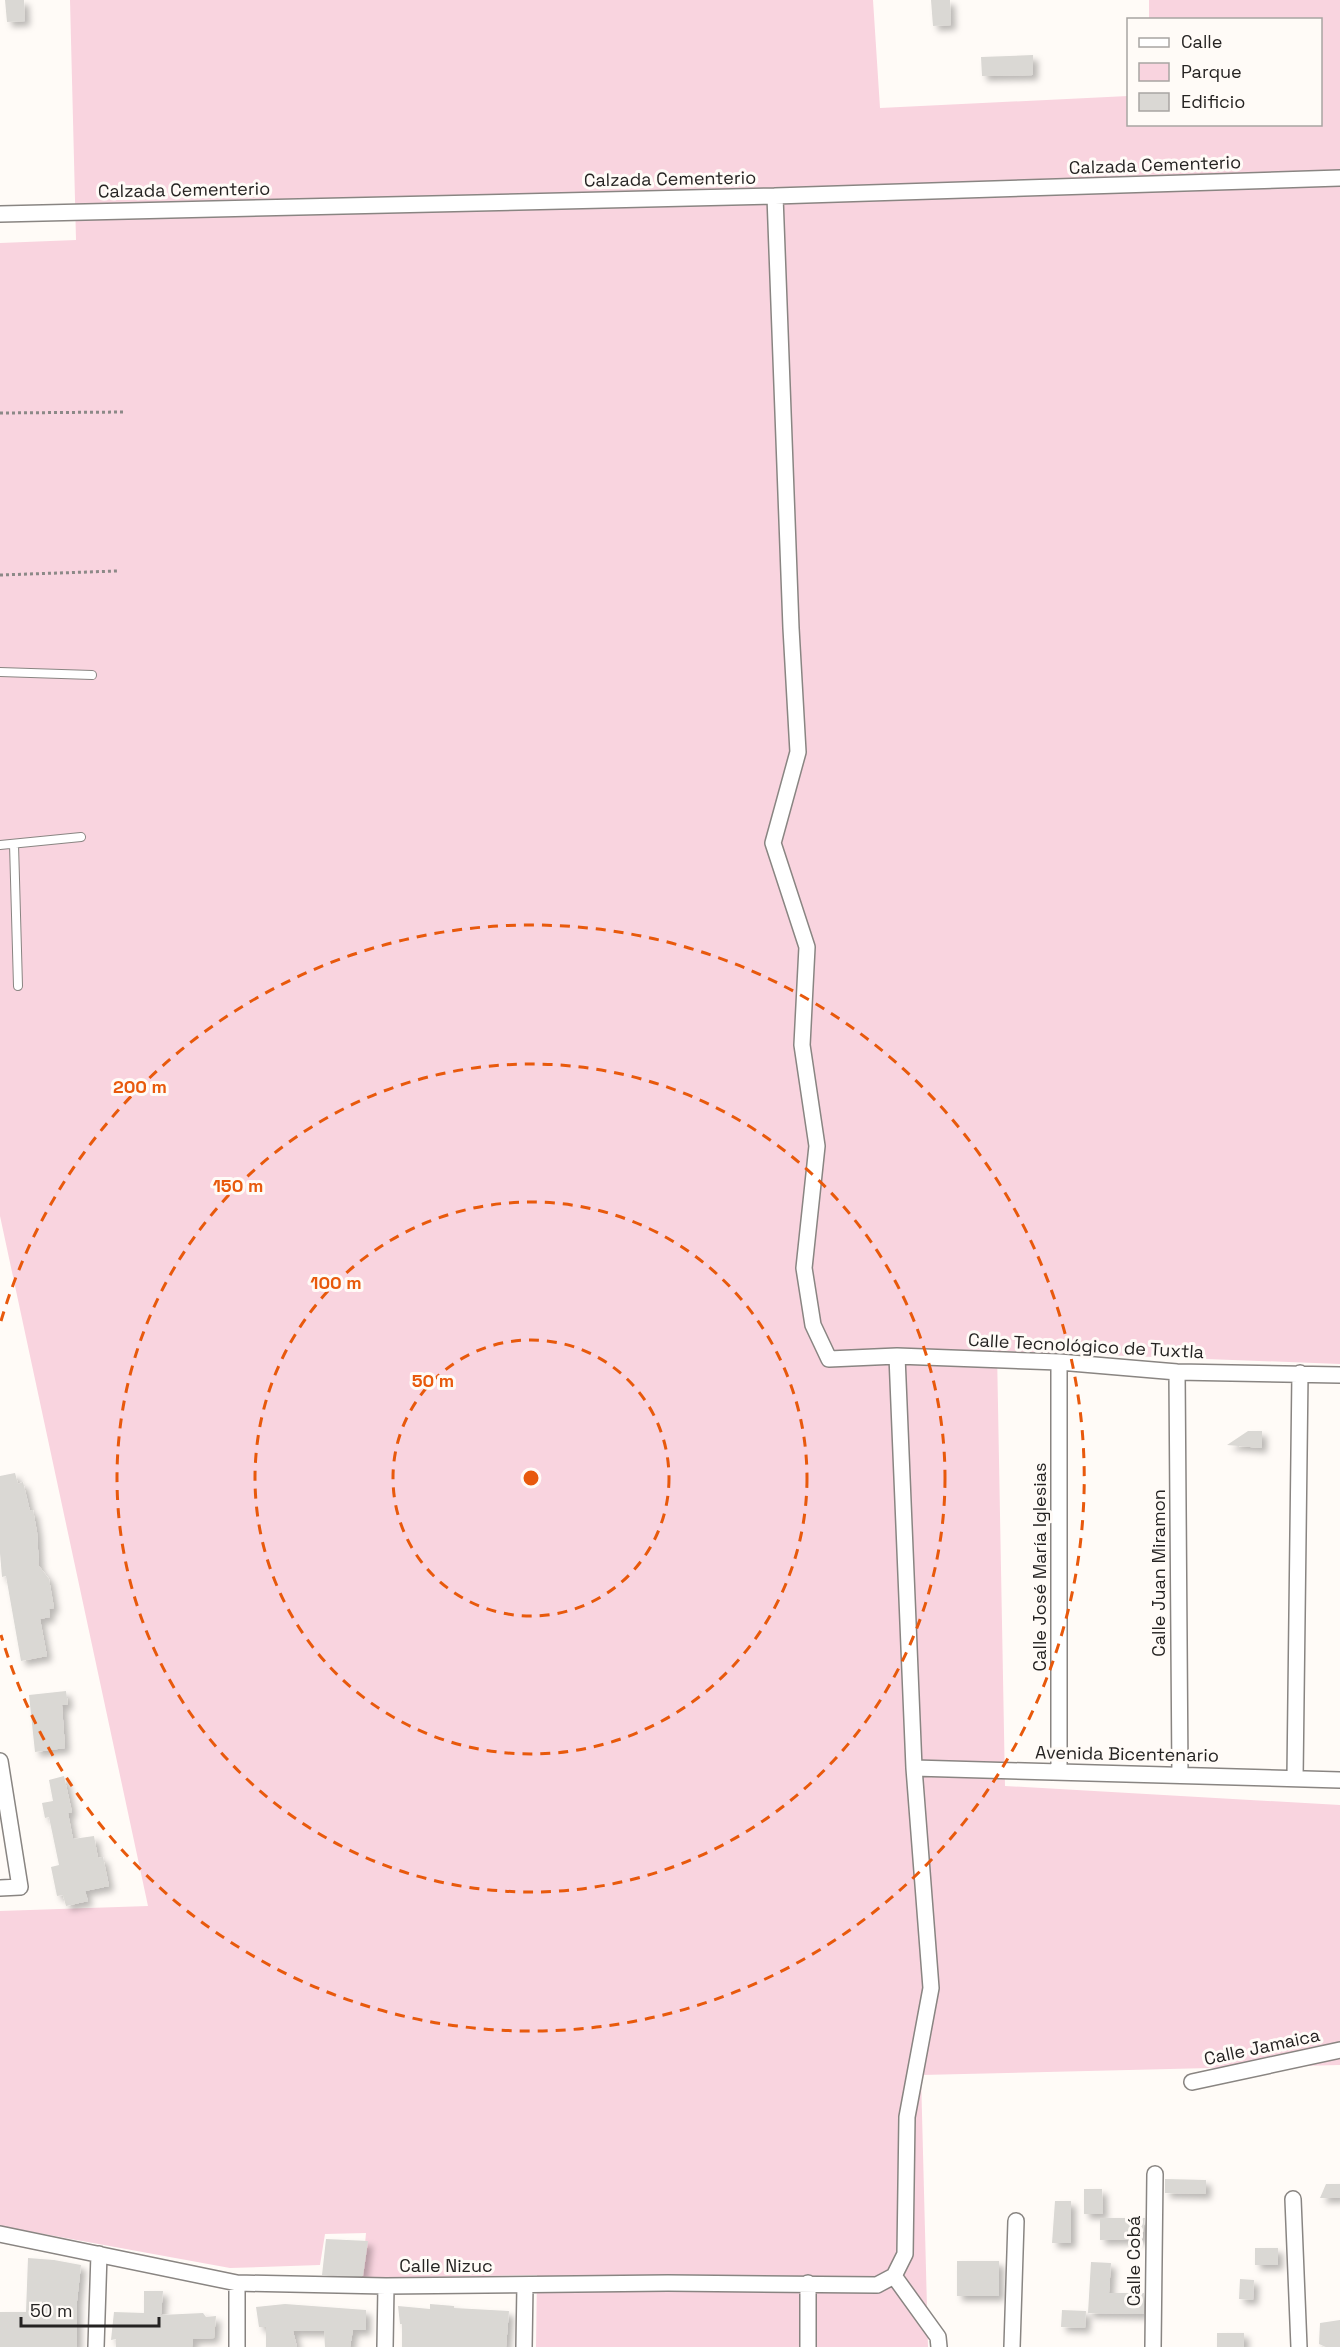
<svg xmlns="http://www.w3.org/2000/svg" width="1340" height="2347" font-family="'Space Grotesk',sans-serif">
<defs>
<filter id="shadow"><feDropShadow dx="5" dy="5" stdDeviation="3" flood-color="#0004"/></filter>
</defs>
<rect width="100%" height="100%" fill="#fffbf7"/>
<path fill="#f9d4df" d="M70,0H873L880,108L1128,96V124H1320V20L1149,19V0H1340V1364L997,1351L1005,1786L1340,1805V2065L921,2075L928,2347H536L537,2275L362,2278L366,2233L325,2234L320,2265L230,2268L0,2226V1911L148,1906L0,1216V243L76,240Z"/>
<path fill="#dad8d4" filter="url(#shadow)" d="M5,0H24L25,21L7,22Z
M931,0H950L951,25L933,26Z
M1033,55V75L982,76L981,57Z
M1248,1431H1262V1448L1227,1445Z
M15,1473L18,1484L23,1482L30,1511L33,1510L37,1532L39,1566L49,1579L54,1608L49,1609L50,1617L40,1619L47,1656L21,1661L6,1576L2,1577L0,1553V1476Z
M66,1691L68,1705H62L65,1748L35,1752L29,1695Z
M64,1776L72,1812L68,1813L73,1839L94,1836L98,1858L103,1857L109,1886L85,1891L88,1901L66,1906L63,1895L57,1896L51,1867L59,1865L49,1817L45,1818L42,1803L53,1801L49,1780Z
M1165,2179L1206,2180V2194L1165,2193Z
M1326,2184H1340V2198H1320Z
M1084,2189H1102L1103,2214H1084Z
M1055,2201H1071V2243H1052Z
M1100,2218H1145L1142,2239L1100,2240Z
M326,2239L368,2241L363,2276L322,2275Z
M1255,2248H1278V2265H1255Z
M28,2258L54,2260L81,2265L77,2301V2347H0V2312H26Z
M957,2261H999V2296H957Z
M1091,2262L1111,2263L1109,2293H1144V2314L1088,2313Z
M1240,2279L1254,2280L1253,2300L1239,2299Z
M144,2291H163L161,2315L203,2313L206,2317L216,2316L214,2338L193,2339L192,2347H116V2339L111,2340L114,2312L144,2313Z
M285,2304L366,2310V2330H353L350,2347H325L324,2331H293L297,2347H266V2327H259L256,2307Z
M430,2304L454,2306V2308L509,2311L506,2347H402V2324H400L398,2306L430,2309Z
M1062,2310L1086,2311L1085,2328L1061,2327Z
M1340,2320V2347H1326L1319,2344L1320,2323Z
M1217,2333H1244V2347H1217Z"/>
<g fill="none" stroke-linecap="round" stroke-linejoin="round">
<defs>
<path id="lane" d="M0,672L92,675
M14,844L18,986
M0,845L81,837"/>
<path id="street" d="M775,196L791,628L798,752L773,843L807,947L802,1045L817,1146L804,1268L813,1325L829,1359L897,1356L1059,1362L1177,1372L1340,1375
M0,214L775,196L1340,178
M1059,1362V1772
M1177,1372L1180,1775
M0,1761L20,1887L0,1888
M914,1768L1340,1780
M1295,1778L1300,1373
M1192,2082L1340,2050
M1293,2199L1299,2347
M0,2234L237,2283L386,2286L668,2283L877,2285L894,2276
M894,2276L905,2254L907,2117L931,1988L914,1768L897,1356
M894,2276L938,2337L939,2347
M808,2283V2347
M96,2347L99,2254
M237,2347V2283
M385,2347L386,2286
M524,2347L525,2285
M1012,2347L1016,2221
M1153,2347L1155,2174"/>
</defs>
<use href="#lane" stroke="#898582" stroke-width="10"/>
<use href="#street" stroke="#898582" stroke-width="18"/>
<path stroke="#8c8987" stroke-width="3" stroke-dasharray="3 3" stroke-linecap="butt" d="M0,413L124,412
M0,575L117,571"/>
<use href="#lane" stroke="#fff" stroke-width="8"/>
<use href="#street" stroke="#fff" stroke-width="15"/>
</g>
<g fill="none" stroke="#e8590c" stroke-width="3" stroke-dasharray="10 8">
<circle cx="531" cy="1478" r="138"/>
<circle cx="531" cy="1478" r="276"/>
<circle cx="531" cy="1478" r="414"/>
<path d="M1 1321A553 553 0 1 1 1 1635"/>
</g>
<g text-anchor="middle" stroke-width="6" stroke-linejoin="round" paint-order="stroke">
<g font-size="18" fill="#252322" stroke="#fffbf7">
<text transform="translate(1155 165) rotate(-2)" y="6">Calzada Cementerio</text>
<text transform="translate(670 179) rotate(-1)" y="6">Calzada Cementerio</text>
<text transform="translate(184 190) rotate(-1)" y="6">Calzada Cementerio</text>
<text transform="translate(1086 1346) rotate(3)" y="6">Calle Tecnológico de Tuxtla</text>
<text transform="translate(1040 1567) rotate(-90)" y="6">Calle José María Iglesias</text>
<text transform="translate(1159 1573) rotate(-90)" y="6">Calle Juan Miramon</text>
<text transform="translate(1127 1754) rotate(1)" y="6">Avenida Bicentenario</text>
<text transform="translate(1262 2047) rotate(-12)" y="6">Calle Jamaica</text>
<text transform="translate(1134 2261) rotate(-90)" y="6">Calle Cobá</text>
<text x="446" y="2272">Calle Nizuc</text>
</g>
</g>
<circle cx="531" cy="1478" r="9" fill="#e8590c" stroke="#fffbf7" stroke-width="3"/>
<g font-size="18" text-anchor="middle" font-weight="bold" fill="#e8590c" stroke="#fffbf7" stroke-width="6" stroke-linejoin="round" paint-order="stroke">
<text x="140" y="1093">200 m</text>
<text x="238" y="1192">150 m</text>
<text x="336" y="1289">100 m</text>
<text x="433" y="1387">50 m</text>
</g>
<rect x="1127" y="18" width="195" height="108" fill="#fffbf7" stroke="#a8a5a2" stroke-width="1.5"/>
<rect x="1139" y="38" width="30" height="9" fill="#ffffff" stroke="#a8a5a2" stroke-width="1.5"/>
<text x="1181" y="48" font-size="18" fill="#252322">Calle</text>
<rect x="1139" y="63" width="30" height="18" fill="#f9d4df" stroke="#a8a5a2" stroke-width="1.5"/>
<text x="1181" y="78" font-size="18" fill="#252322">Parque</text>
<rect x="1139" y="93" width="30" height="18" fill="#dad8d4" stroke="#a8a5a2" stroke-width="1.5"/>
<text x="1181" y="108" font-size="18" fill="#252322">Edificio</text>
<path d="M21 2317v9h138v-9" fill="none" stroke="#252322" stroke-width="3"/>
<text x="30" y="2317" font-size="18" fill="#252322" stroke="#fffbf7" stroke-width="4.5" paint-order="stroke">50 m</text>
</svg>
